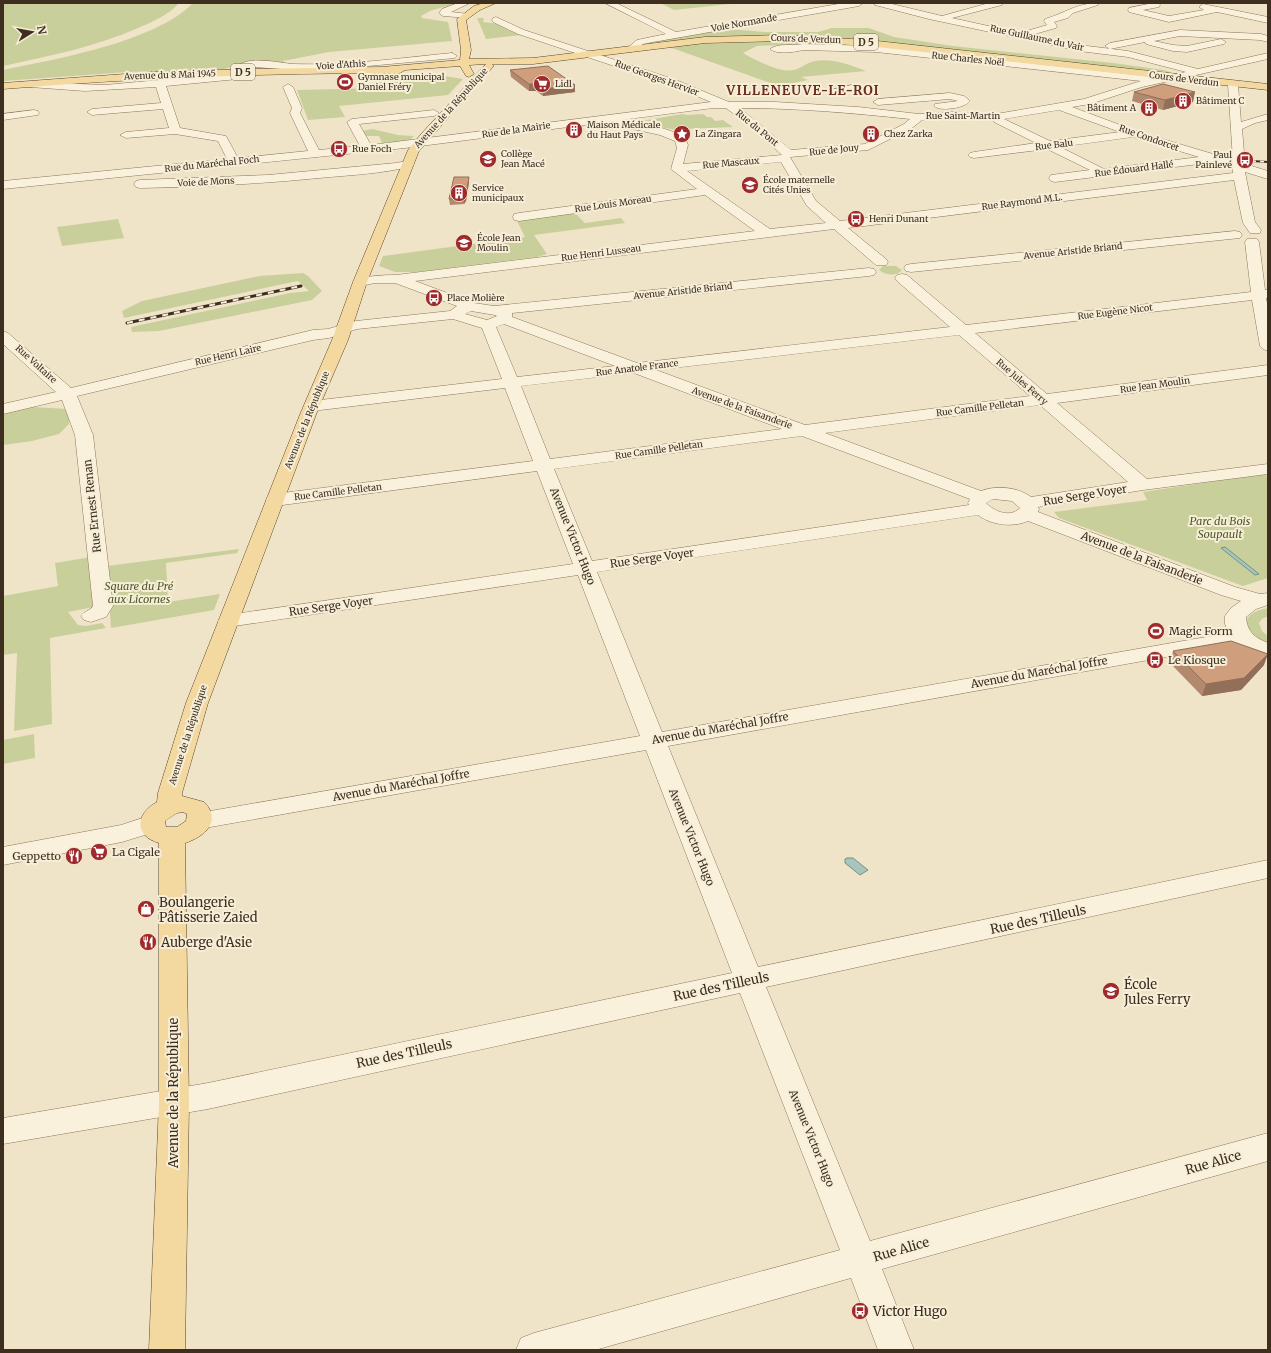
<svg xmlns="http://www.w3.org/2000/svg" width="1271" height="1353" font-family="Merriweather,serif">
<rect width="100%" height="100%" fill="#f0e4c8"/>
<path fill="#c9cf9b" d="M3,3H179C169,15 152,22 138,28C95,47 49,56 3,66Z
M193,3H457L430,11L421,16L422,18L448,22L452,41L329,52L283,61L285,65L246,63L224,69L128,72L3,81V70C56,59 155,42 193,3Z
M660,3H739L674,10Z
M477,18H484L483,22L500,24L522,35L486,39Z
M832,28H869L894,37L953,46L1113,63L1164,70L1176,74L829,37L715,38L645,43L729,29L764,32H818Z
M808,40L882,48L817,44L757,46L743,53C753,59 772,68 783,70C799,73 803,63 815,61C833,58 850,65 866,71L801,77L808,80L779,86L669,47L714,42Z
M432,74L463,79L448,95L339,106L345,117L308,120L297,90L378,88L377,85L383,75Z
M682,114L688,115L703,114L707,117H711L715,121L723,120L733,127L686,129V130L681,131L636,122Z
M372,129L398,135L414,136L408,141L383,145L379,136H364L362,131Z
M573,211L585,223L621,218L625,223L534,235L547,254L537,257L416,272H395L379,266L383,256L525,237L516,219Z
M118,219L124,238L62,246L57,227Z
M883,266H896L902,270C897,277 885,275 879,270Z
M303,273L308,276L322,291L312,300L159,331L132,332L131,327L290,293L309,291L298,281L124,318L122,311L142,301L260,276Z
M32,407L69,409V424L59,434L32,441L3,445V414Z
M1262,474L1268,476V578L1243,586L1059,518L1054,512L1147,500L1143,492Z
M239,549L237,553L166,563L168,602L220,594L214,610L111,628L107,566Z
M91,557L94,607L68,612L78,625L86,626L102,623L106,628L50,638L52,724L14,731L17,653L3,655V596L58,586L55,563Z
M1268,608V616L1262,619L1259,623L1262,631L1268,636V644C1244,633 1235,614 1268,608Z
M34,734L35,758L3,764V740Z"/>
<path fill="#a9c4bc" stroke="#6f938a" d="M1225,547L1259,574L1255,575L1221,548Z
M847,858H853L868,870L860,875L845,863V859Z"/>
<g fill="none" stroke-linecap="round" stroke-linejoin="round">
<defs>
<path id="minor" d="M458,3H470L451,12L469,14L470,16L469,18L443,16L439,13L442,9Z
M605,3H616L676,32L844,3H863L859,6L653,42L643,44L631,52L626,49L637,40L666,34Z
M874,3H888L942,16L989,3H1003L1002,5L952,18L1020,33L1047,25L1044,21L1045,19C1066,13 1076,3 1099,3L1098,5L1073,13L1068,18L1054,22L1057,26L1056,28L1031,35L1079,45L1128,51L1198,69L1268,53V59L1142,87L1090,104L1072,107L1139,132L1233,160L1228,85L1229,83H1237L1238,85L1241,122L1268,114V120L1255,123L1242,129L1245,164L1268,171V179L1245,172L1255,222L1261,230L1260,233H1250L1243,223L1234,180L848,228L886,259L888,262L886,265H876L834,229L415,281L474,303L494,306L869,268L874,269L876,272L874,275L869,276L512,313V317L637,363L950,327L897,281L895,278L897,275L902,274L907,275L966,325L1251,292L1245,242L1247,239H1257L1259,242L1265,290H1268V298H1266L1268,308V351L1263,349L1260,346L1252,300L975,333L1047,394L1268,365V375L1057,403L1147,479L1268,464V474L1143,490L1038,507L1039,509L1038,512L1235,587L1260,594L1268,593V605L1256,609L1246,617C1247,632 1255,638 1268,643V656L1248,650L1238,644L668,746L758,967L1268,860V878L766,987L870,1241L1268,1133V1161L882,1269L914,1350H878L851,1278L595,1350H516L521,1338L534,1333L840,1250L740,993L208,1109L3,1144V1118L208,1083L732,973L646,750L199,829L190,827L187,821L190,815L199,813L640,736L578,575L228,627L221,625L218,621L221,617L228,615L573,564L537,471L275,506L268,504L266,500L268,496L275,494L533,461L505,388L312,411L306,410L304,406L306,402L312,401L502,379L482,328L453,319L357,329L329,338L313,340L77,396L93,435L113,606L106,617L91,622L84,620L81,616C84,611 90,611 93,606L75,435L62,400L3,414V404L56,392L3,344V331L8,333L71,388L313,330L328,329L356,321L450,311L457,306L395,283H375L360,286L355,285L353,282L355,279C369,276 382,275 396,275L755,231L705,195L519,221L514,220L513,217L514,214L519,213L697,189L671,169L677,148L675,141L660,135L615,125L614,123L615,121L405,148L3,189V181L227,159L218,141L175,134L126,138L120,135L126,132L169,128L163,109L92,115L87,112L92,109L161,103L156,87L85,91L30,87L26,86L25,84L26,82L105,85L246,72L254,69L257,70L259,72L248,78L166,86L180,128L226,136L238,158L308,151L290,113L292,108L283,87L288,84L293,87L302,108L300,113L319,150L360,146L347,122L352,119L434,110L439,113L434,116L359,124L371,145L711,102L668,84L518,34L493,22L492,20L493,18L496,17L524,30L676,80L729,102H775L858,107L919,114L950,112L996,114L1084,99L1141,81L876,52L803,50C795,52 777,55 770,49C777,43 794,46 803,44L876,46L1146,76L1150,77L1151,79L1186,72L1128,57L1079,51L929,19L875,5ZM713,108H726L751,127L782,155L683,164L688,145C685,128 636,123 621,120ZM740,108C796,108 853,113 910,119L904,124L865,144L791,150ZM1059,110L1120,132L1050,141L1004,119ZM950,118L993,120L994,122L1036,143L974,152L970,153L968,155L970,157L974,158L1047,149L1090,170L1051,175L1049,178L1051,181L1055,182L1207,163L1212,161L1233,168V173L840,221L816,201L790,157L868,150L912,128L922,120ZM1133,137L1199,157L1104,169L1060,147ZM781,162L807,206L826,223L770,229L687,171ZM471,311L495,315L497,316L487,320L465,314ZM504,324L615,366L517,377L496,327ZM959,335L1030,396L805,425L656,370ZM634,373L782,429L550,459L521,386ZM1040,405L1128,482L1031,497C1018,487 996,485 981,491L825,433ZM802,436L970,499L968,503L969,505L592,561L554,469ZM993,499L1012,501L1020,508C1010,518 995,512 986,503ZM978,515C991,525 1012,528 1028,521L1221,595L1241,601L1231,608L1225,616V624L1229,633L662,732L597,572Z
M1153,3H1159L1160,5L1159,7L1143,10L1169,16L1204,10L1199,7L1203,4L1268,17V23L1217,12L1169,22L1129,12L1128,10L1129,8Z
M1180,30L1261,34L1268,36V42L1260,40L1180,36L1154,41L1173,45L1187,46L1221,39L1226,42L1224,44L1187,52L1173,51L1146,44L1145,42L1110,49L1105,46L1110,43Z
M452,53L457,56L455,58L335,69L296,70L254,67L248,68L247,71C242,72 240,71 237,67C247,55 280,63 293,64C346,66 400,58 452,53Z
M852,85L857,88L856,90L835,95L830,92L831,90Z
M950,93L964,96L970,101C965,108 940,112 934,106L935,104L958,101L950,99L878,105L873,102L878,99Z
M34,110L38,111L39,113L38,115L3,120V114Z
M408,161L412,162L414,164L412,166C382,174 350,175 319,178C259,184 200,187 140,188L136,187L134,184L136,181L140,180L268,175L396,163Z
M1235,231L1240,232L1242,235L1240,238L911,272L906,271L904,268L906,265L911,264Z
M152,815L161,818L164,824L161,830L122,842L3,865V847L121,825Z"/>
<path id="major" d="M484,3H496L480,10L466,20L471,50L469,59L533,58L705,37L782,35L868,40L1268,84V90L868,46L782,41L705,43L533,64H492L494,66L492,68L419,151L367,282L348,340L317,412L208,703L182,793V796L204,802C223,821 204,837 185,843L189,1103L185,1350H149L159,1103V843C134,836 135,814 157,802L158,793L186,703L301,412L332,340L353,282L408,150L422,133L486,64L469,65L474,74L469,77L466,76L460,66L405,70L400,73C267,73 135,78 3,89V83L152,72L251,69L382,67L460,60L461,50L457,19L474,6ZM177,813L183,812L187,814L186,821L177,827H166L165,821Z"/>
</defs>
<use href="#minor" stroke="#8d765c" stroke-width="1"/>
<use href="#major" stroke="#5b4430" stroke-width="1"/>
<use href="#minor" fill="#faf1dc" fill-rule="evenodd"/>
<use href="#major" fill="#f3d9a0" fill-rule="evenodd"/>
<defs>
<path id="rail-far1" d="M1252,161L1268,162"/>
<path id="rail" d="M127,323L301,286"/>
</defs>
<use href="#rail-far1" stroke="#3d2e20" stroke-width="2"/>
<use href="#rail" stroke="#3d2e20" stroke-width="3"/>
<use href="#rail-far1" stroke="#f7eed8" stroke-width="1.5" stroke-dasharray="4" stroke-linecap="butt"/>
<use href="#rail" stroke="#f7eed8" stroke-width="2" stroke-dasharray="6" stroke-linecap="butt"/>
</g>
<path fill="#b2896c" d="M510,70L575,92L543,96L536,91H529L511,77Z
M1134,92L1193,102L1163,110L1132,101Z
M469,182L466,201L464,204L450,205L449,199Z
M1173,651L1264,665L1241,690L1202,696L1170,663Z"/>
<path fill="#916f58" d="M529,84H536V91H529Z
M575,85V92L543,96V89Z
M1195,92L1193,102L1163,110L1165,100Z
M469,177V182L466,201L464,204L463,199Z
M1268,654L1264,665L1241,690L1202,696L1206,684Z"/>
<path fill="#cf9f7d" stroke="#916f58" d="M548,66L575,85L543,89L536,84H529L510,70Z
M1163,84L1195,92L1165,100L1134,92Z
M454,177H469L466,195L463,199H449Z
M1231,641L1268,654L1244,678L1206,684L1173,651Z"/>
<defs>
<symbol id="stadium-disc" viewBox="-11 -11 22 22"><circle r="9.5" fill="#9e2a2b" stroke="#f7eed8"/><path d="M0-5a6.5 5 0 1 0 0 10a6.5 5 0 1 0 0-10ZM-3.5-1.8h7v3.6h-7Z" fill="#fff"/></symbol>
<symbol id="supermarket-disc" viewBox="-11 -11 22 22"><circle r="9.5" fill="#9e2a2b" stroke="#f7eed8"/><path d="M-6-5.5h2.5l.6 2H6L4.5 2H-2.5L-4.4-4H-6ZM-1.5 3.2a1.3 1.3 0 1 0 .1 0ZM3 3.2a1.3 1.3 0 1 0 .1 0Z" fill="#fff"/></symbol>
<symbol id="building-disc" viewBox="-11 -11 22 22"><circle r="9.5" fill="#9e2a2b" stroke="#f7eed8"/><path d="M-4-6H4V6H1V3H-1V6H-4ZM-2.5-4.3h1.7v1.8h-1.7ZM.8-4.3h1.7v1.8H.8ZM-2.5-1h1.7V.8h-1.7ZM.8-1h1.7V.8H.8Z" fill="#fff"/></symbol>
<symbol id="sight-disc" viewBox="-11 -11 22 22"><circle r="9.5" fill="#9e2a2b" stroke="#f7eed8"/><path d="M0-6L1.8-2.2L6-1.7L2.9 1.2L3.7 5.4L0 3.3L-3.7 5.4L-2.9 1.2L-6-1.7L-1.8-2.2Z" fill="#fff"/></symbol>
<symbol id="bus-disc" viewBox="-11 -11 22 22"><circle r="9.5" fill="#9e2a2b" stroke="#f7eed8"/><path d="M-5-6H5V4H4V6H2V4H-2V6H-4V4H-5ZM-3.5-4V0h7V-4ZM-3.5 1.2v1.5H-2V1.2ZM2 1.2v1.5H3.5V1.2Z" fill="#fff"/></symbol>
<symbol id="school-disc" viewBox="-11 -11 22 22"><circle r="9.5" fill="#9e2a2b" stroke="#f7eed8"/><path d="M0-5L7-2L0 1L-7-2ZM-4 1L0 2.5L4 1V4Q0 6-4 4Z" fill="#fff"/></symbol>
<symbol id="restaurant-disc" viewBox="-11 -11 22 22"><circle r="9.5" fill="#9e2a2b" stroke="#f7eed8"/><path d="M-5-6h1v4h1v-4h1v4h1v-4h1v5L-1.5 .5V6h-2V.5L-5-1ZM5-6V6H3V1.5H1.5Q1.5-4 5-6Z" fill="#fff"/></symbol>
<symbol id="shop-disc" viewBox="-11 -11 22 22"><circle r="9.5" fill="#9e2a2b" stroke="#f7eed8"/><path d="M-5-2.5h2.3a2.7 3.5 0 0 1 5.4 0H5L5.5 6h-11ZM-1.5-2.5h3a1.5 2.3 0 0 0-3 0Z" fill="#fff"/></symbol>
</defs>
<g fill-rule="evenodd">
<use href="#stadium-disc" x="335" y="72" width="20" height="20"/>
<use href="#supermarket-disc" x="532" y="74" width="20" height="20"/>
<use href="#building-disc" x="1173" y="91" width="20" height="20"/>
<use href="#building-disc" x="1139" y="98" width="20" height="20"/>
<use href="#building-disc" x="564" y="120" width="20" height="20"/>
<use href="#sight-disc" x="672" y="124" width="20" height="20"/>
<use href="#building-disc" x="861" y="124" width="20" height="20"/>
<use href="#bus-disc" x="329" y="139" width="20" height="20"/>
<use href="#school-disc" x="478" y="149" width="20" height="20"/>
<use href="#bus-disc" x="1235" y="150" width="20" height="20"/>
<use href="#school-disc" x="740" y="175" width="20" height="20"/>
<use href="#building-disc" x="449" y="183" width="20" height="20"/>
<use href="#bus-disc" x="846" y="209" width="20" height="20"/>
<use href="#school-disc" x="454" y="233" width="20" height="20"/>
<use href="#bus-disc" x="424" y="288" width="20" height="20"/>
<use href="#stadium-disc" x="1146" y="621" width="20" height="20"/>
<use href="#bus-disc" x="1145" y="650" width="20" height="20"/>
<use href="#supermarket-disc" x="89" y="842" width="20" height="20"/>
<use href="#restaurant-disc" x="64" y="846" width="20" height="20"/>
<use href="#shop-disc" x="136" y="899" width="20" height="20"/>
<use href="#restaurant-disc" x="138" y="932" width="20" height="20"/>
<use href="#school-disc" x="1101" y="981" width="20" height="20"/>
<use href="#bus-disc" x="850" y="1301" width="20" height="20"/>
</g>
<g text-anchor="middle" stroke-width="4" stroke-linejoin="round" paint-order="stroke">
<g font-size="9" fill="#3d2e20" stroke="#f7eed8">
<text transform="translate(744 23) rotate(-10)" y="3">Voie Normande</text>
<text transform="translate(1037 38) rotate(12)" y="3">Rue Guillaume du Vair</text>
<text transform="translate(806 39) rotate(2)" y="3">Cours de Verdun</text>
<text transform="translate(968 59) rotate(6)" y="3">Rue Charles Noël</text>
<text transform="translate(341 65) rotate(-4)" y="3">Voie d'Athis</text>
<text transform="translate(170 75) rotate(-2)" y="3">Avenue du 8 Mai 1945</text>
<text transform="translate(657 78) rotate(20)" y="3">Rue Georges Hervier</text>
<text transform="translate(1184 79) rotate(7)" y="3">Cours de Verdun</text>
<text transform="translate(451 108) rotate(-48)" y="3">Avenue de la République</text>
<text x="963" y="119">Rue Saint-Martin</text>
<text transform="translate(757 128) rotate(39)" y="3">Rue du Pont</text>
<text transform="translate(516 130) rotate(-8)" y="3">Rue de la Mairie</text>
<text transform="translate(1149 138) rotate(19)" y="3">Rue Condorcet</text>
<text transform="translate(1054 145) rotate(-7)" y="3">Rue Balu</text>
<text transform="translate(834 150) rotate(-6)" y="3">Rue de Jouy</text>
<text transform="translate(731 163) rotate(-5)" y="3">Rue Mascaux</text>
<text transform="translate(212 164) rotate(-6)" y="3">Rue du Maréchal Foch</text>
<text transform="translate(1134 169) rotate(-7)" y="3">Rue Édouard Hallé</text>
<text transform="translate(206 182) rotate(-3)" y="3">Voie de Mons</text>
<text transform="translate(1022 202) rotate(-7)" y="3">Rue Raymond M.L.</text>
<text transform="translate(613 204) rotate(-8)" y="3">Rue Louis Moreau</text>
<text transform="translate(1073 251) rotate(-6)" y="3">Avenue Aristide Briand</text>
<text transform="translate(601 253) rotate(-7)" y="3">Rue Henri Lusseau</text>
<text transform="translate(683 291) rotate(-6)" y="3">Avenue Aristide Briand</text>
<text transform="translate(1115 312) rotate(-7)" y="3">Rue Eugène Nicot</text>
<text transform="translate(228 355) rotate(-13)" y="3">Rue Henri Laire</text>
<text transform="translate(36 364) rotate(42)" y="3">Rue Voltaire</text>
<text transform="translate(637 368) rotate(-7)" y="3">Rue Anatole France</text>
<text transform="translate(1022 382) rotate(41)" y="3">Rue Jules Ferry</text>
<text transform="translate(1155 385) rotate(-8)" y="3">Rue Jean Moulin</text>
<text transform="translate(742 408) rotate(20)" y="3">Avenue de la Faisanderie</text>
<text transform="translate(980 408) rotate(-7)" y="3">Rue Camille Pelletan</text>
<text transform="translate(307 420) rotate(-68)" y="3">Avenue de la République</text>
<text transform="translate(659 450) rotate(-8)" y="3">Rue Camille Pelletan</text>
<text transform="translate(338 492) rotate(-7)" y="3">Rue Camille Pelletan</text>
<text transform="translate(188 735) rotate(-72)" y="3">Avenue de la République</text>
</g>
<g font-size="9" fill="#3d2e20" stroke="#f7eed8" text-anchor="start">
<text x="358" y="80">Gymnase municipal<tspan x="358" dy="10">Daniel Fréry</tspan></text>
<text x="555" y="87">Lidl</text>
<text x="1196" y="104">Bâtiment C</text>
<text x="1136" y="111" text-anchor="end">Bâtiment A</text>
<text x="587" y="128">Maison Médicale<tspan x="587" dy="10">du Haut Pays</tspan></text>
<text x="695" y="137">La Zingara</text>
<text x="884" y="137">Chez Zarka</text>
<text x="352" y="152">Rue Foch</text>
<text x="501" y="157">Collège<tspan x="501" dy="10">Jean Macé</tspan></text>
<text x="1232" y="158" text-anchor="end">Paul<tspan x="1232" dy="10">Painlevé</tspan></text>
<text x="763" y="183">École maternelle<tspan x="763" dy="10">Cités Unies</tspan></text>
<text x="472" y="191">Service<tspan x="472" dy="10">municipaux</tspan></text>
<text x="869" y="222">Henri Dunant</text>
<text x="477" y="241">École Jean<tspan x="477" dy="10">Moulin</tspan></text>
<text x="447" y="301">Place Molière</text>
</g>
<g fill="#f7eed8" stroke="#756857" stroke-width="1">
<rect x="854" y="34" width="24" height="16" rx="3"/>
<rect x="231" y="64" width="24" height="16" rx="3"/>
</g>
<g font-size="10" font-weight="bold" fill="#3d2e20">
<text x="866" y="46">D 5</text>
<text x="243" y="76">D 5</text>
</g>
<g font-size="11" fill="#3d2e20" stroke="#f7eed8">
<text transform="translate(1085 495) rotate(-9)" y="4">Rue Serge Voyer</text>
<text transform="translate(92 506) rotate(-96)" y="4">Rue Ernest Renan</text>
<text transform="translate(573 536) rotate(68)" y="4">Avenue Victor Hugo</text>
<text transform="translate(652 558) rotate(-8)" y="4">Rue Serge Voyer</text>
<text transform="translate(1142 558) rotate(21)" y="4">Avenue de la Faisanderie</text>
<text transform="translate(331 606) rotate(-8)" y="4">Rue Serge Voyer</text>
<text transform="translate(1039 672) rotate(-10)" y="4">Avenue du Maréchal Joffre</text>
<text transform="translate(720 728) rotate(-10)" y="4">Avenue du Maréchal Joffre</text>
<text transform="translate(401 785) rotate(-10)" y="4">Avenue du Maréchal Joffre</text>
<text transform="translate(692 837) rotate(68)" y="4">Avenue Victor Hugo</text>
<text transform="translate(812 1138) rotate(68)" y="4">Avenue Victor Hugo</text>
</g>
<g font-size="11" font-style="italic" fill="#4d5a26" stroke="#f7eed8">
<text x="1220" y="525">Parc du Bois<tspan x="1220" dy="13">Soupault</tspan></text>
<text x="139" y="590">Square du Pré<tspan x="139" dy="13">aux Licornes</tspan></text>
</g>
<g font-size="11" fill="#3d2e20" stroke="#f7eed8" text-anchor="start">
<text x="1169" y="635">Magic Form</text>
<text x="1168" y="664">Le Kiosque</text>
<text x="112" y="856">La Cigale</text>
<text x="61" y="860" text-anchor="end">Geppetto</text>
</g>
<g font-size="13" font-weight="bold" letter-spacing="1" fill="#6b2e1e" stroke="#f7eed8">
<text x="803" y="95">VILLENEUVE-LE-ROI</text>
</g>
<g font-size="13" fill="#3d2e20" stroke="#f7eed8" text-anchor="start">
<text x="159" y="907">Boulangerie<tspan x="159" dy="15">Pâtisserie Zaied</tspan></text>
<text x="161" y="947">Auberge d'Asie</text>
<text x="1124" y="989">École<tspan x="1124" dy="15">Jules Ferry</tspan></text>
<text x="873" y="1316">Victor Hugo</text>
</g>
<g font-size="13" fill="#3d2e20" stroke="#f7eed8">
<text transform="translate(1038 919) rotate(-12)" y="5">Rue des Tilleuls</text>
<text transform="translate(721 986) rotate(-12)" y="5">Rue des Tilleuls</text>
<text transform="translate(404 1053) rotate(-12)" y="5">Rue des Tilleuls</text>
<text transform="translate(173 1093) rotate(-90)" y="5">Avenue de la République</text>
<text transform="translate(1213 1162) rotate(-16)" y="5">Rue Alice</text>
<text transform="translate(901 1249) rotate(-16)" y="5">Rue Alice</text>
</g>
</g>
<rect width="1271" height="1353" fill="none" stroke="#3d2e20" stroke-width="8"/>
<g transform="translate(32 32) rotate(79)" stroke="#f7eed8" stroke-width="3" paint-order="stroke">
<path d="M0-3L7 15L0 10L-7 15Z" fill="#3d2e20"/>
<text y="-6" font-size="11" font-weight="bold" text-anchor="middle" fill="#3d2e20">N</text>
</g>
</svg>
